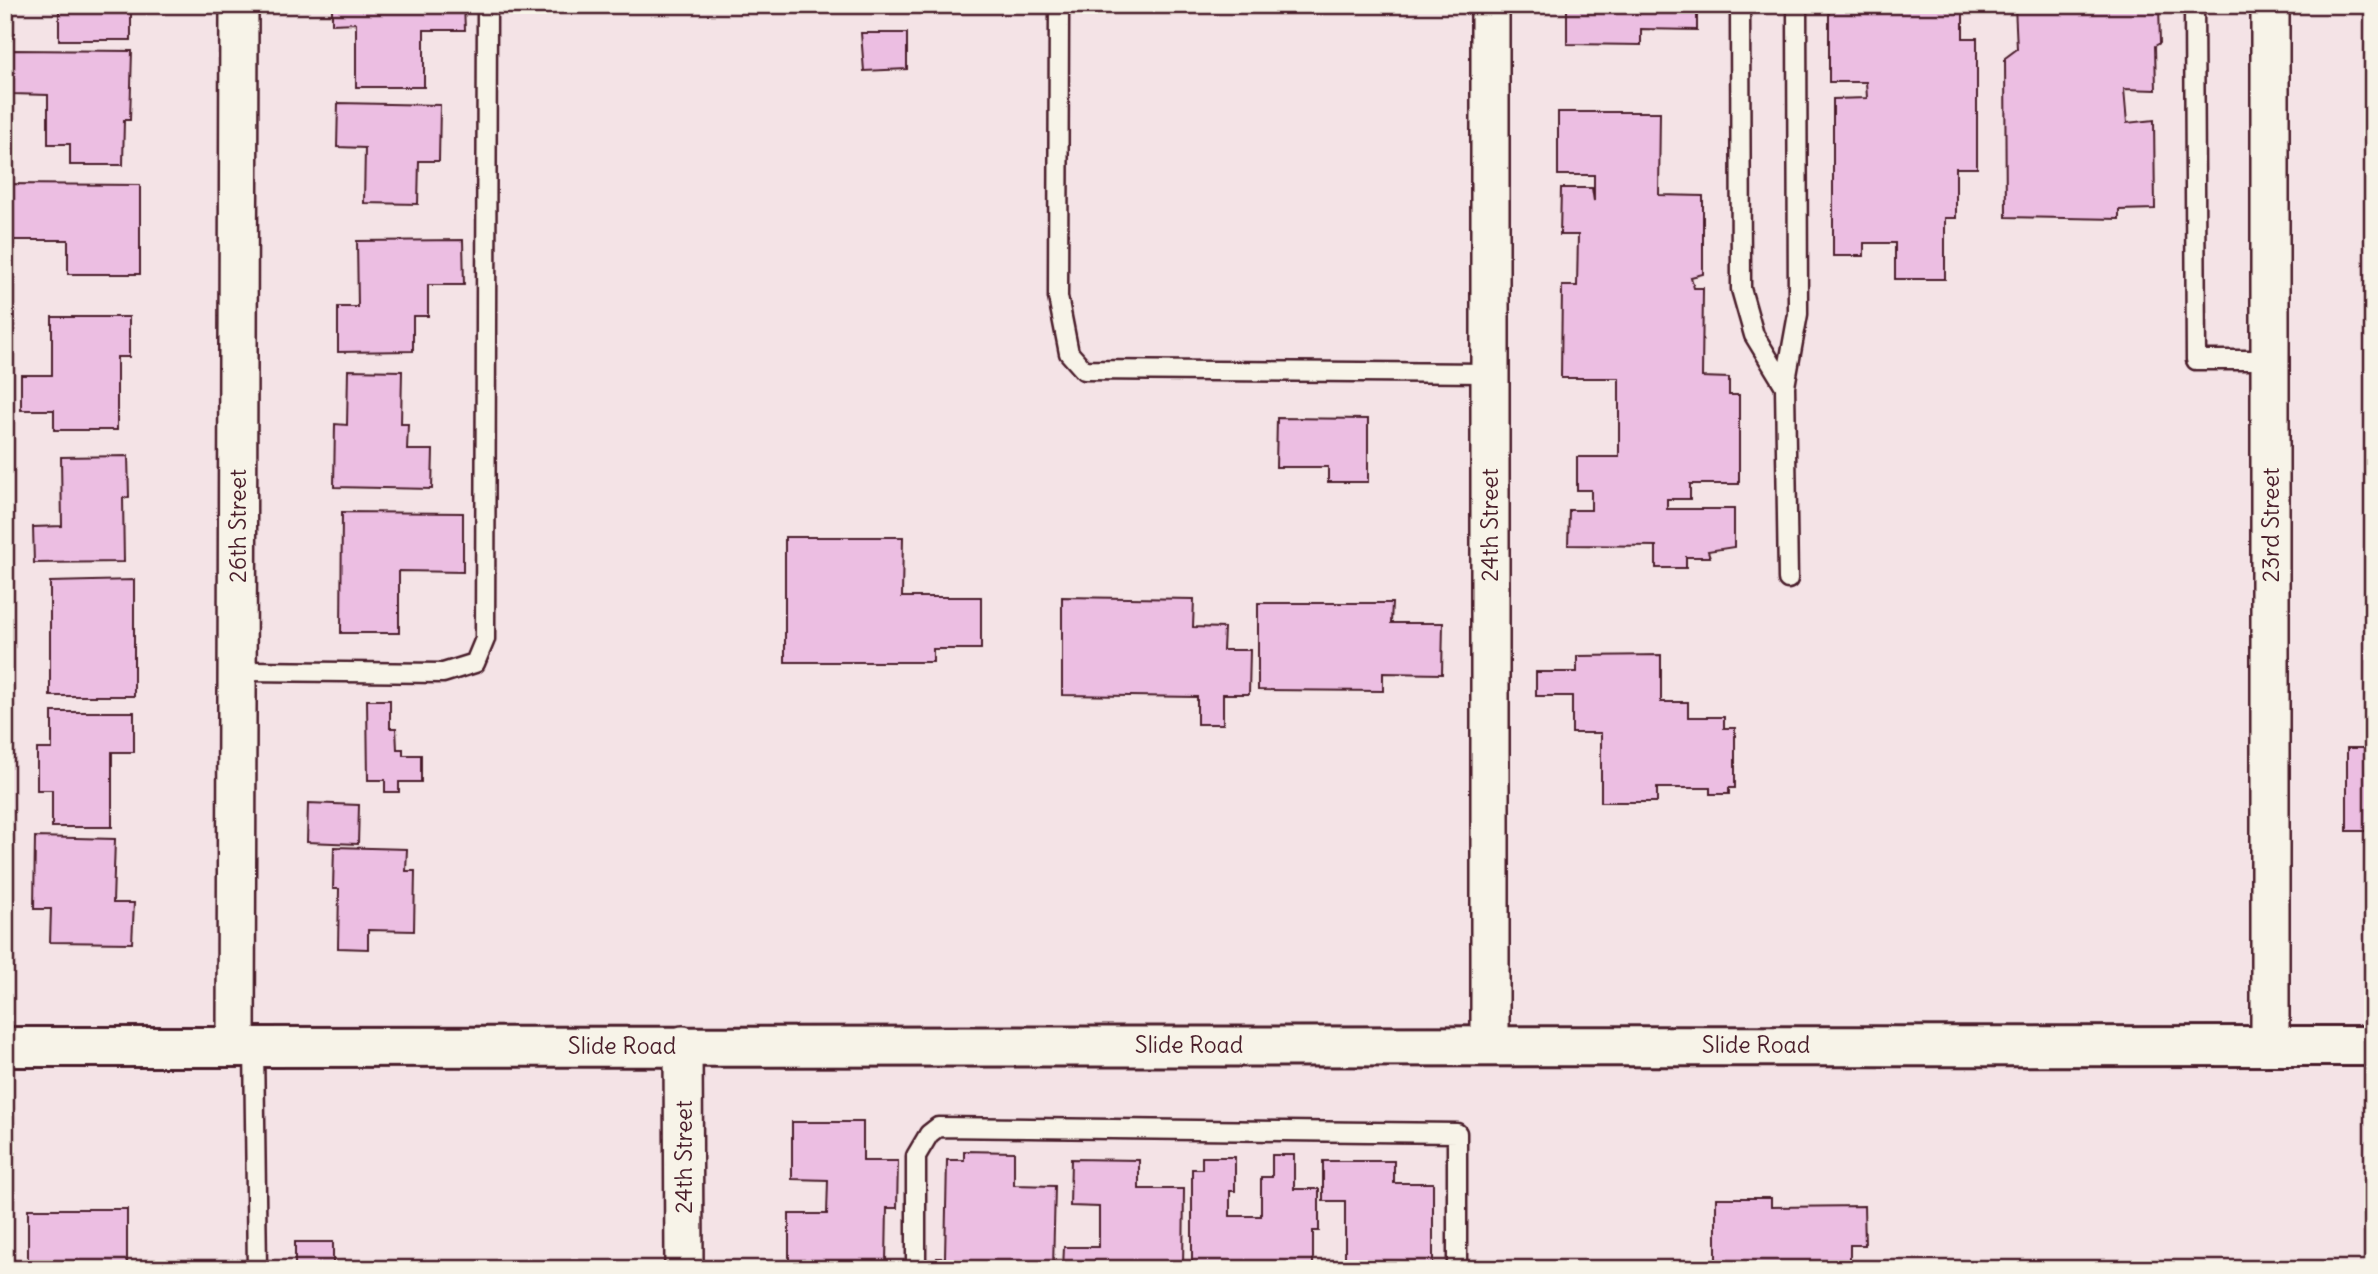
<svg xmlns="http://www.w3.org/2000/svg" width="2378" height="1274" font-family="Delius,sans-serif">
<rect width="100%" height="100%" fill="#f4e3e6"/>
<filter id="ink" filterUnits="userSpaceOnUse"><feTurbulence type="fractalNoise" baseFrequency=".0143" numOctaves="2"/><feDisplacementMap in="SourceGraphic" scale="14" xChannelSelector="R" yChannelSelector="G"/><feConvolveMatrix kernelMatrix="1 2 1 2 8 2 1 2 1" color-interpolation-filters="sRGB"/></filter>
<g filter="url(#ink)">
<path fill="#ecbee2" stroke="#4a1f2b" stroke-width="2" d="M59,5H131V40H59Z
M332,5H464L465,30H424V87H356V23L332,24Z
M1567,5H1697V30L1641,29V45L1567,44Z
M1846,5H1963V38H1977V168H1956V218H1945V279H1895V243H1864V256H1833V99L1867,98L1866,82H1829V10H1849Z
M2015,5H2159L2160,43L2155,46L2156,90L2124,89L2127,123L2154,120L2155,209L2119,210V219L2006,217L2005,58L2017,49Z
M861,33H907V69L864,71Z
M13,50L132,51L130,120H124L123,165H70V144H48V95L12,94Z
M338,103L440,105L439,161H419L418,204L364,203L365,148L337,147Z
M1558,112H1660L1659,195L1703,196V274L1691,277L1694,288H1703L1702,377L1729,378V395H1739V484H1690V499H1667V509H1734V547L1708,551L1710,557H1686V568H1656V546L1568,545L1569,510H1591V490H1577V457H1619V378H1561L1562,286H1577L1578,235H1560L1561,188H1592L1594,201V175H1558Z
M5,184L140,185V274H68V240H5Z
M463,240L464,285H428V316H413V351L338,352V307H358L357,241Z
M52,317H129V357H117V430H54V410H21V375H52Z
M348,370L402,371L401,424H408L407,450H433L432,489L334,487L335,424L347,425Z
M1277,418L1368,419V482H1328V467H1276Z
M128,456L129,497L123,498L124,562L34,563L33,527L62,526L61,457Z
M342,512L463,513V572L399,571V633H341Z
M785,537H903L902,597H981V649H933V662H785Z
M134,580V696H50V582Z
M1062,597L1194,599L1193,627L1224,628L1223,650H1250L1249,694H1223V724H1197V697L1062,695Z
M1258,603H1392L1391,623H1443L1442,674L1383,673V691L1258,690Z
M1661,655V702H1688V717H1724V728H1735V788H1729V794H1710V788H1657V802H1601V733H1572V696H1536V672H1577V656Z
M367,700H390V728H396L397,749H403V755H421V782H399V792H385V780H368Z
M52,712H134V752H112V827H52V790H37V749H52Z
M2347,748H2373V831H2347Z
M308,803L359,805L358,844L307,842Z
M35,837L115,839L113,903H134L132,943L50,942L51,909H34Z
M334,847L407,849L406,871H415L414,931L368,930V949L338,948L339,889H333Z
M792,1122H863V1161H898L897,1208H887L886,1262H861V1269H789V1214H827L828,1180L792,1179Z
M964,1151L1014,1152V1185L1055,1186L1053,1269H936L937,1258H945L947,1160H964Z
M1272,1155H1294V1189H1319V1231H1313V1269H1192V1169H1202V1157H1235V1191H1230V1216H1261V1177H1272Z
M1071,1159L1139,1160V1189H1184L1183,1269H1063L1064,1247H1099V1207L1070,1206Z
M1323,1161H1394V1183H1433V1269H1345V1201H1323Z
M1716,1198H1771V1207L1864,1206L1865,1245H1850V1263L1716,1264Z
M28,1209H127V1269H28Z
M295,1242H333V1269H295Z"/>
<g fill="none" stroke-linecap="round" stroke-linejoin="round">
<defs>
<path id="service" d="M1059,5L1058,297L1069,353L1084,370L1490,373
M1740,5L1741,289L1754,335L1785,386
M2194,5L2196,360H2271
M1788,579L1785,386L1798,314L1797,5
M237,671L443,673L475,663L485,639L487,5
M254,1046L257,1269
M916,1269V1156L929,1134L938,1127L1457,1133V1269"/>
<path id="minor" d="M1490,5V1044
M683,1045L684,1269
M2270,1045V5
M236,1046L239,5"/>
<path id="secondary" d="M5,1047L2373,1046"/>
</defs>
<use href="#service" stroke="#4a1f2b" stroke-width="23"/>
<use href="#minor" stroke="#4a1f2b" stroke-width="42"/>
<use href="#secondary" stroke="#4a1f2b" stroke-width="44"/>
<use href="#service" stroke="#f7f3e8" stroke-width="18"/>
<use href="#minor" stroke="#f7f3e8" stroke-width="37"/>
<use href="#secondary" stroke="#f7f3e8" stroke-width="38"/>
</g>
</g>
<g text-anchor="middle" stroke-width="6" stroke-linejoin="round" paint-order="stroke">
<g font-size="23" fill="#4a1f2b" stroke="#f7f3e8">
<text transform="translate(1490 525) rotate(-90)" y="8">24th Street</text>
<text transform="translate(2271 525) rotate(-90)" y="8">23rd Street</text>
<text transform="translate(238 526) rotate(-90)" y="8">26th Street</text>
<text x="1189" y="1053">Slide Road</text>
<text x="1756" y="1053">Slide Road</text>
<text x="622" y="1054">Slide Road</text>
<text transform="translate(684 1157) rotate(-90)" y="8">24th Street</text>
</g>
</g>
<rect width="2378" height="1274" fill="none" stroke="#f7f3e8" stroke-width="28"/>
<rect x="14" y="14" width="2350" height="1246" fill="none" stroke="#4a1f2b" stroke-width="2.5" filter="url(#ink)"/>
</svg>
